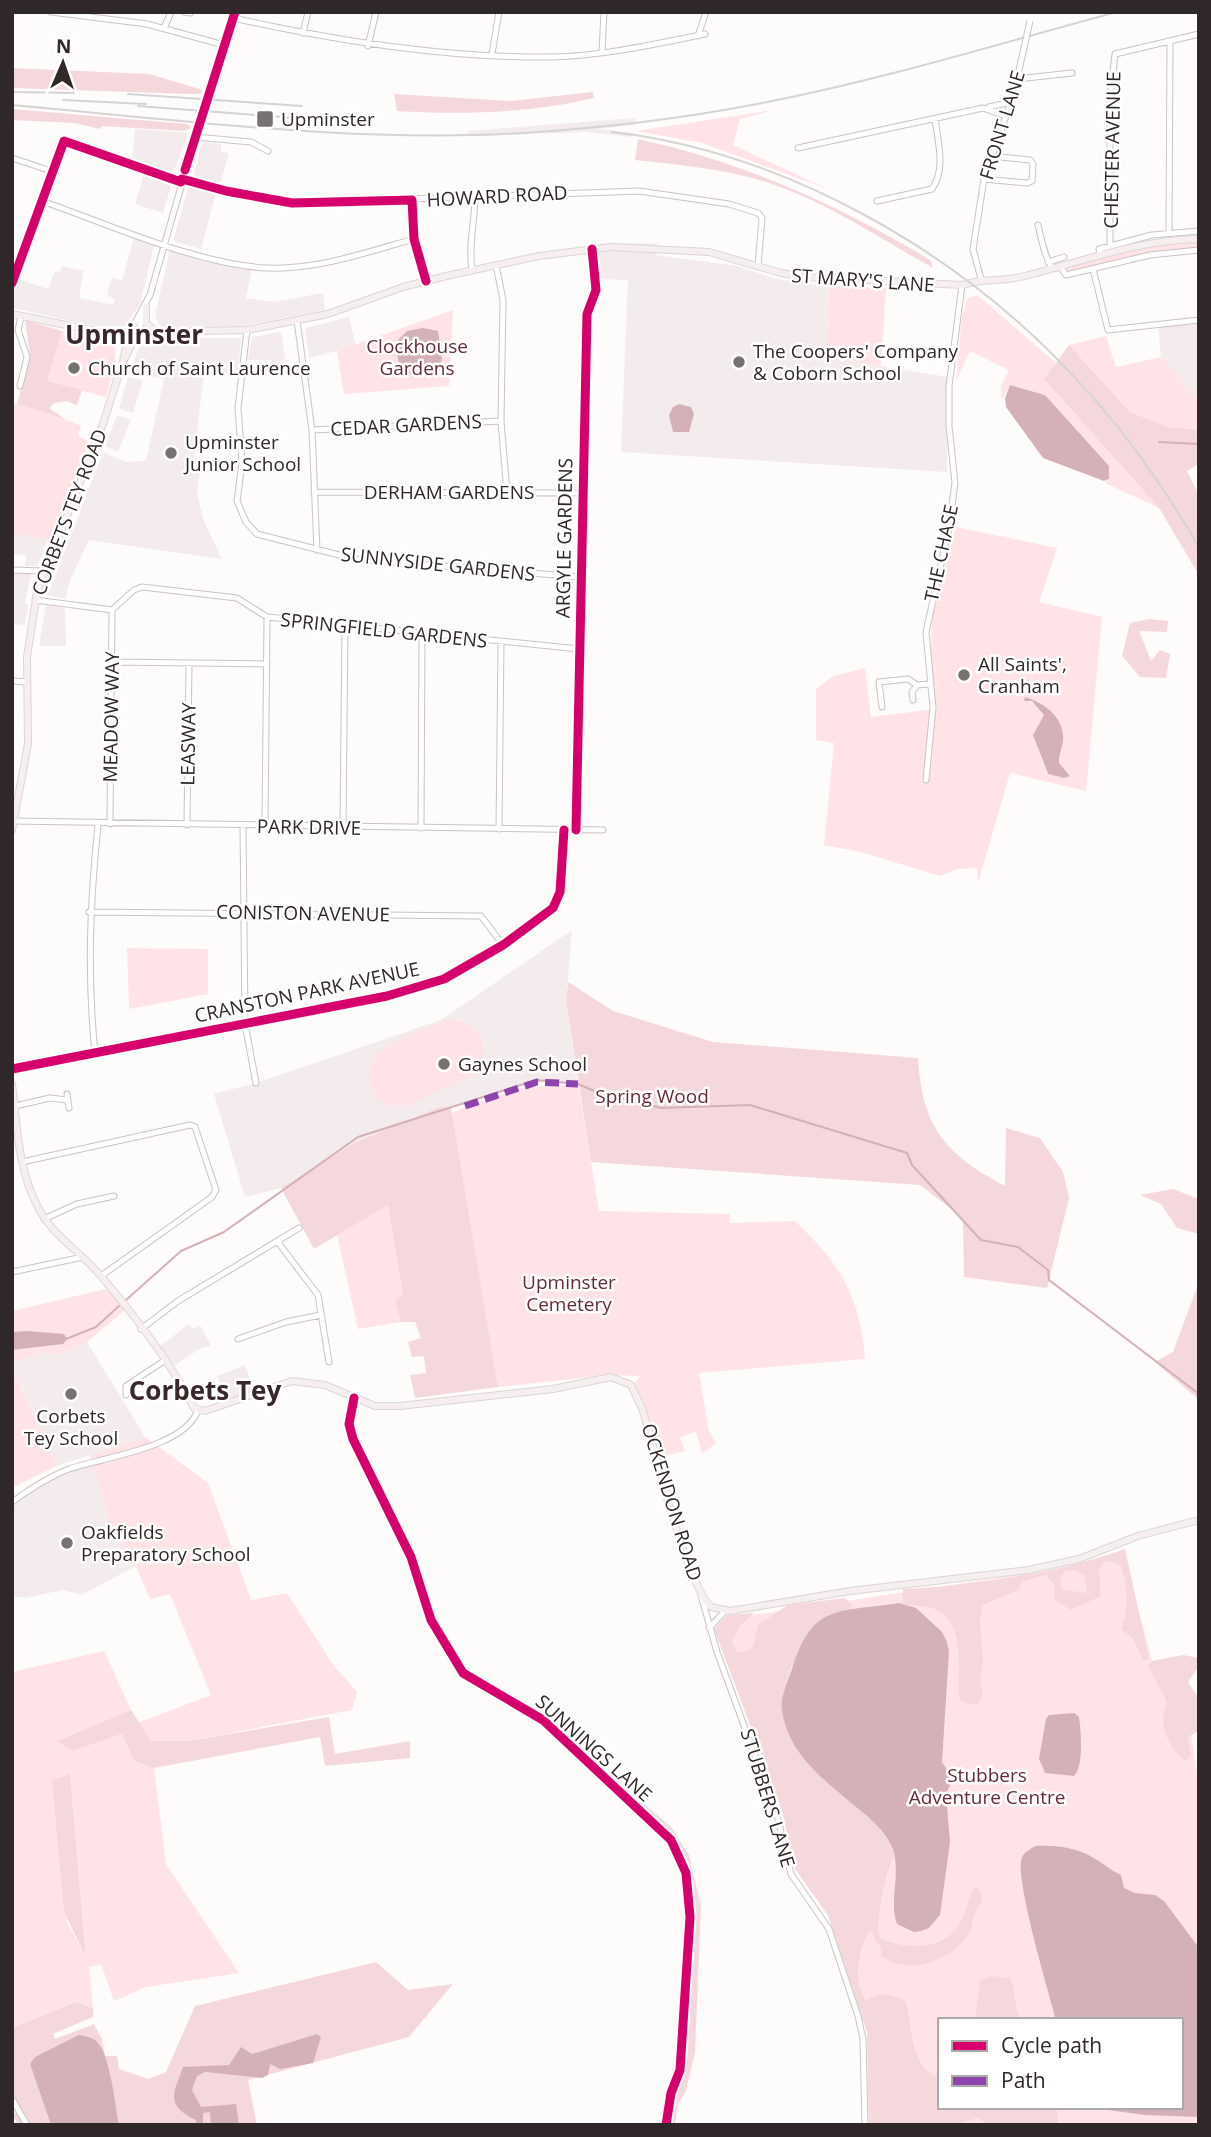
<svg xmlns="http://www.w3.org/2000/svg" width="1211" height="2137" font-family="'Open Sans',sans-serif">
<rect width="100%" height="100%" fill="#fefbfb"/>
<path fill="#f4ebec" d="M634,118L636,125L598,129L633,133L632,137L586,132L467,136L468,131Z
M135,129L188,133L175,168L168,173L132,160Z
M202,142L221,144V152L229,153L220,185L193,178Z
M144,174L171,186L163,213L135,204Z
M189,185L216,193L201,249L173,241Z
M134,238L154,245L140,305L124,326H93L12,308V294L18,279L48,289L55,271L60,272L62,266L83,271L79,298L113,305L115,300L107,294L112,278L122,280Z
M657,243L656,255L738,266L776,279L829,286L826,357L948,377L947,472L621,452L628,280L599,279L595,244Z
M170,249L252,268L246,298L273,302L323,293L325,310L242,326L161,327L155,316Z
M349,317L356,346L309,358L305,328Z
M1199,323V402L1161,357L1158,327Z
M281,332L286,364L272,366L271,360H248L252,337Z
M185,338H241L238,375L204,372L194,458L202,459L197,493L203,519L222,559L89,540L71,578L65,599L48,595L103,452L126,462L146,461L164,379L129,373L140,345Z
M128,377L143,380L133,413L119,409Z
M117,415L131,420L118,452L105,446Z
M12,533L48,539L37,566H25L26,555L12,554Z
M12,574H31L25,603L28,604L25,625L12,624Z
M46,605L65,608L66,646H39Z
M572,930L566,1001L578,1084L536,1082L448,1109L352,1144L281,1188L245,1197L214,1094L256,1083L441,1020Z
M189,1324L193,1329L200,1325L211,1346L201,1348L172,1367L159,1347Z
M87,1342L145,1437L56,1466L12,1369V1363L43,1353L59,1355Z
M245,1365L255,1391L226,1401L217,1376Z
M92,1462L110,1524L136,1566L81,1595L63,1590L25,1598L12,1596V1502L42,1482Z"/>
<path fill="#ffe3e6" fill-rule="evenodd" d="M773,110L740,119L733,145L825,188L702,143L636,131Z
M1199,241V248L1069,273L1064,268L1065,265L1159,244Z
M829,286L886,288L881,366L826,357Z
M977,295L1056,363L1044,379L1159,508L1105,483L1109,479L1045,395L1010,385L1002,399L1001,385L1009,370L970,351L956,381L962,315L968,298Z
M453,310L449,386L344,394L337,351Z
M62,331L110,340L115,344V364L106,397L46,381Z
M1106,336L1116,367L1161,357L1199,402V430L1169,427L1130,412L1069,345Z
M12,403L50,413L81,426L78,436L87,440V448L50,540L12,533Z
M956,527L1057,548L1039,602L1102,617L1086,791L1010,773L978,883L977,868L957,869L940,876L861,852L824,845L834,743L816,740V689L833,676L865,668L871,717L936,709L931,663L932,612ZM1027,698L1049,709L1063,739L1059,763L1070,776L1064,778L1047,774L1033,735L1044,715L1036,703L1027,701Z
M127,948L208,949V994L129,1009Z
M449,1020C479,1019 494,1048 476,1071C465,1081 451,1085 438,1091C426,1096 411,1107 398,1106C372,1106 359,1074 377,1055C389,1042 431,1025 449,1020Z
M578,1084L599,1211L730,1214V1223L795,1221C840,1264 860,1295 865,1359L699,1373L709,1432L716,1443L702,1454L696,1432L680,1437L685,1451L663,1456L635,1383L640,1376L609,1375L498,1387L451,1113L517,1088Z
M388,1204L403,1294L396,1301L401,1322L358,1329L337,1235Z
M110,1288L126,1309L87,1342L59,1355L43,1353L12,1363V1311Z
M12,1369L56,1466L12,1488Z
M145,1437L208,1483L251,1600L287,1593L334,1666L357,1692L352,1710L188,1741H151L137,1723L211,1695L170,1594L150,1599L136,1566L110,1524L90,1455Z
M1123,1551L1152,1661L1191,1734L1199,1787V2125H869L867,2032L828,1915L795,1869L782,1810L717,1634L733,1618L1078,1566ZM940,2020H1181V2107H940Z
M104,1651L131,1710L58,1741L74,1750L122,1734L134,1761L154,1768L166,1864L239,1973L146,1987L114,2001L101,1964L89,1967L93,2008L76,2002L12,2028V1672ZM70,1775L86,1955H85L67,1922L52,1780Z"/>
<path fill="#f5d8dc" fill-rule="evenodd" d="M12,68L149,74L203,90L200,94H190L12,88Z
M593,92L594,98C532,113 461,115 397,111L394,94L511,101Z
M12,109L187,124L192,128L184,131L102,126L100,129L74,123L12,120Z
M638,139C743,162 839,205 930,260L933,268C881,239 828,203 772,184C728,169 681,165 635,160Z
M25,320L62,331L47,381L82,390L77,405L66,401L54,403L49,408L65,419L17,404L30,356Z
M1069,345L1130,412L1169,427L1199,430V464L1187,471L1199,495V575L1159,508L1044,379Z
M1149,619L1168,621L1167,632L1139,631L1151,661L1160,650L1170,654L1166,678L1140,677L1122,656L1130,623Z
M568,982L613,1011L713,1042L918,1058C922,1127 945,1154 1005,1186L1006,1128L1040,1138L1063,1172L1069,1198L1047,1288L964,1277L963,1218L920,1185L591,1162L566,1001Z
M440,1107L451,1108L498,1387L415,1398L410,1375L426,1373L424,1356L412,1357L408,1342L421,1338L415,1322H401L395,1301L403,1294L388,1205L314,1249L281,1188L352,1144Z
M1173,1189L1199,1199V1234L1177,1228L1161,1204L1140,1195Z
M1199,1282V1400L1155,1362L1173,1352Z
M1125,1549L1149,1659L1143,1660L1133,1638L1121,1629C1129,1605 1128,1590 1121,1566L1112,1561L1103,1563L1099,1570L1101,1596L1071,1610L1055,1600L1054,1584L1046,1575L1023,1581L1018,1590L983,1605L980,1620L983,1662L980,1680L983,1693L978,1704H968L960,1700C955,1673 969,1625 935,1609C928,1606 912,1605 903,1604V1589C978,1585 1054,1574 1125,1549ZM1073,1570L1084,1574L1087,1593L1063,1590L1060,1579L1064,1572Z
M845,1598L852,1606L848,1612L830,1614C818,1630 802,1645 794,1662C765,1717 800,1763 842,1795C863,1811 887,1830 894,1856C885,1874 875,1920 880,1939C904,1948 937,1952 956,1929C964,1919 968,1901 973,1889L977,1887C987,1900 979,1903 974,1916C972,1921 973,1926 970,1931C953,1961 910,1977 881,1956L882,1947L876,1943L873,1933L869,1931C857,1955 853,1977 866,2002C878,1989 891,1995 905,2000C914,2029 908,2065 940,2079V2107H1057L1058,2125H989L978,2118L954,2125H869L867,2032L828,1915L795,1869L782,1810L714,1629L727,1615L754,1613L739,1627L732,1642L737,1652L748,1651L753,1646L758,1625L788,1605Z
M1183,1655L1199,1658V1666L1188,1682L1199,1699V1731L1188,1737L1191,1755L1185,1761C1168,1747 1157,1724 1167,1702L1148,1666L1152,1661Z
M131,1710L151,1741H188L329,1717L335,1754L410,1741V1758L325,1766L320,1737L154,1768L134,1761L122,1734L72,1751L57,1741Z
M70,1774L86,1957L64,1912L52,1780Z
M619,1782L672,1828L689,1855L701,1906L695,2053L686,2091L678,2104L675,2125H662L665,2092L670,2085L680,2025L684,1883L666,1841L605,1783Z
M376,1962L408,1990L453,1984L409,2037L248,2080L257,2125H119L108,2068L99,2043L30,2064L51,2125H19L13,2116L17,2109L12,2100V2028L76,2002L93,2008V2017L53,2034L55,2039L94,2024L102,2039L105,2056H117L119,2069L148,2079L166,2072L195,2006Z
M991,1976L1010,1978C1017,1992 1013,2008 1021,2020H975L980,1981Z"/>
<path fill="#d4b1b6" d="M423,328L438,331L442,360L438,367L418,375L406,374L399,364L395,343L407,331Z
M1010,385L1045,395L1109,466V479L1104,481L1043,458L1006,407L1005,398Z
M679,404L691,407L694,414L689,432H673L669,415L673,407Z
M1025,697C1044,703 1065,717 1063,741C1062,748 1059,755 1059,763L1070,776L1064,778L1048,774L1033,735L1044,715L1032,701H1024Z
M27,1331L64,1334L67,1339L63,1344L12,1350V1332Z
M899,1603L916,1608L942,1632L947,1642L949,1651L942,1762L953,1779L946,1794L950,1842L940,1915L929,1928L921,1931L914,1932L897,1924C888,1899 903,1870 891,1845C884,1830 868,1816 855,1806C824,1780 788,1754 782,1710C780,1698 788,1680 792,1669C813,1602 838,1613 899,1603Z
M1074,1713L1079,1717C1081,1731 1084,1766 1074,1776L1045,1773L1039,1759L1046,1719L1049,1715Z
M1035,1846C1053,1845 1076,1847 1092,1857C1103,1863 1110,1870 1121,1875L1124,1888L1135,1893L1155,1895L1164,1901L1199,1948V2117L1145,2115L1086,2107H1181V2020H1056C1048,1990 1017,1886 1021,1861C1022,1853 1029,1850 1035,1846Z
M317,2034L321,2037L313,2063L280,2069L270,2064L268,2075L262,2078L205,2072L197,2076L192,2090L201,2107L236,2104L239,2125H211L210,2112L203,2113V2125H197L196,2120C164,2105 174,2093 183,2067L229,2065L241,2047L252,2054Z
M79,2035C84,2036 90,2037 95,2040C110,2050 115,2106 119,2125H51L30,2064L35,2057Z"/>
<g fill="none" stroke-linecap="round" stroke-linejoin="round">
<path stroke="#d4b1b6" stroke-width="2" d="M1159,442L1199,444
M126,1300L181,1251L224,1232L358,1137L536,1080L578,1084L599,1093L661,1108L750,1105L907,1153L912,1165L981,1240L1018,1247L1048,1270L1049,1280L1199,1394
M66,1339L96,1327L119,1306"/>
<defs>
<path id="minor" d="M51,12L147,24L224,45
M184,12L190,13
M233,18C338,41 444,58 552,57C603,56 656,44 705,34
M164,28L171,12
M303,33L308,12
M698,36L706,12
M368,46L376,12
M602,51L604,12
M492,54L499,12
M1017,79L1072,73
M208,92L235,12
M989,107L1011,102
M195,137L251,142L268,151
M798,148L983,108L1006,116
M12,158L45,169
M182,179L226,191L300,203L639,191L729,204L758,213L762,218L758,266
M984,179L1027,183L1032,181L1033,164L1030,160L990,156
M412,200L414,239L426,281
M42,201C108,224 198,265 268,268C316,270 368,252 414,239
M877,201L932,189C946,169 938,142 935,119
M1038,225C1042,241 1044,255 1052,268
M1169,233L1170,41
M1110,246V99L1115,54L1199,34
M1100,254L1099,249L1152,235L1199,231
M1048,262L1064,257
M496,265L503,300L501,421L507,493
M1060,266L1066,275L1150,255L1199,250
M1093,269L1108,330L1199,320
M472,270C468,245 475,222 475,196
M981,279L973,249L984,179L1014,93L1023,52
M12,283L64,141L181,182
M297,321L312,430L317,550
M247,330L238,408L242,463L237,501L246,522L257,534L355,559L581,577
M130,332L150,295L199,124
M138,332L144,313
M20,386L27,357L18,330L21,317
M312,430L501,421
M314,492L583,493
M12,570L45,571
M35,600L112,610L134,590L142,587L237,598L267,617L579,649
M112,662L267,664
M12,681L27,682
M913,700L912,692L917,685
M882,707L879,682L908,679L917,685L929,684
M926,780L933,708L926,632L949,528L955,483L949,426V386L962,285
M12,821L603,830
M110,824L112,610
M187,825L189,663
M243,826L245,1024L256,1083
M265,826L267,617
M343,827L345,627
M421,828L422,634
M499,829L501,642
M576,830L587,314L596,290L592,249
M89,912L481,916L503,945
M95,1053C87,974 90,903 98,825
M12,1069L387,996L444,979L503,945L553,908L560,892L564,830
M67,1094L69,1108
M15,1106L50,1098L67,1100
M22,1162L190,1125L195,1127L216,1190L212,1197L101,1276
M44,1219L77,1204L114,1196
M277,1241L318,1295L329,1362
M12,1272L83,1257
M141,1329L178,1301L299,1228
M238,1339L286,1322L321,1315
M126,1395V1386L164,1361
M354,1398L349,1424L353,1439L411,1557L431,1620L463,1673L543,1720L671,1840L686,1873L690,1917L680,2070L671,2093L666,2125
M12,1502C30,1489 48,1477 69,1469C103,1457 185,1448 198,1410
M701,1595L717,1652L777,1815L791,1874L829,1929L858,2016L863,2039L865,2125
M709,1628L725,1611
M12,2099L27,2125"/>
<path id="major" d="M146,307V323L155,331
M12,314L105,333L247,330L328,314L403,287L446,276L539,256L611,247L709,252L781,273L804,277L962,285C983,278 1003,282 1025,276C1084,261 1138,240 1199,239
M105,333C117,341 144,341 157,333
M123,362L128,337
M12,830L28,744L27,657L37,592L102,427L122,364L138,332
M12,1084C17,1125 18,1172 39,1209C52,1235 82,1253 101,1276C135,1316 170,1361 194,1408L205,1411L292,1381L325,1385L375,1406H400L553,1389L611,1377L631,1385L642,1408C655,1449 685,1582 711,1607L730,1611L850,1591L1028,1570L1079,1559L1138,1536L1199,1520"/>
</defs>
<use href="#minor" stroke="#c9c3c4" stroke-width="7"/>
<use href="#major" stroke="#dad6d7" stroke-width="8"/>
<use href="#minor" stroke="#fffefe" stroke-width="5"/>
<use href="#major" stroke="#f7eef0" stroke-width="6"/>
<path stroke="#d5d3d4" stroke-width="2" d="M12,92L75,93
M128,94L302,106
M63,100L146,104
M12,105C181,120 353,143 523,133C601,128 680,119 757,104C879,81 997,44 1117,12
M138,106L308,119
M612,132C785,152 960,252 1077,380C1125,431 1164,487 1199,547"/>
<defs>
<path id="minor-bridge" d="M1023,52L1030,21
M199,124L208,92"/>
</defs>
<use href="#minor-bridge" stroke="#c9c3c4" stroke-width="7" stroke-linecap="butt"/>
<use href="#minor-bridge" stroke="#fffefe" stroke-width="5"/>
<path stroke="#8e44ad" stroke-width="7" stroke-dasharray="14 7" stroke-linecap="butt" d="M465,1106L537,1082L578,1084"/>
<defs>
<path id="cycleway" d="M185,170L235,12
M12,283L64,141L181,182L182,179L226,191L292,203L412,200L414,239L426,281
M576,830L587,314L596,290L592,249
M12,1069L387,996L444,979L503,945L553,908L560,892L564,830
M354,1398L349,1424L353,1439L411,1557L431,1620L463,1673L543,1720L671,1840L686,1873L690,1917L680,2070L671,2093L666,2125"/>
</defs>
<use href="#cycleway" stroke="#fff" stroke-width="13"/>
<use href="#cycleway" stroke="#d6006c" stroke-width="9"/>
</g>
<g fill="#787172" stroke="#fff" stroke-width="2.5">
<rect x="256" y="110" width="18" height="18" rx="3.5"/>
<circle cx="739" cy="362" r="7"/>
<circle cx="74" cy="368" r="7"/>
<circle cx="171" cy="453" r="7"/>
<circle cx="964" cy="675" r="7"/>
<circle cx="444" cy="1064" r="7"/>
<circle cx="71" cy="1394" r="7"/>
<circle cx="67" cy="1543" r="7"/>
</g>
<g text-anchor="middle" stroke-width="5" stroke-linejoin="round" paint-order="stroke">
<g font-size="19" fill="#302728" stroke="#fff" text-anchor="start">
<text x="281" y="126">Upminster</text>
<text x="753" y="358">The Coopers' Company<tspan x="753" dy="22">&amp; Coborn School</tspan></text>
<text x="88" y="375">Church of Saint Laurence</text>
<text x="185" y="449">Upminster<tspan x="185" dy="22">Junior School</tspan></text>
<text x="978" y="671">All Saints',<tspan x="978" dy="22">Cranham</tspan></text>
<text x="458" y="1071">Gaynes School</text>
<text x="71" y="1423" text-anchor="middle">Corbets<tspan x="71" dy="22">Tey School</tspan></text>
<text x="81" y="1539">Oakfields<tspan x="81" dy="22">Preparatory School</tspan></text>
</g>
<g font-size="19" fill="#302728" stroke="#fff">
<text transform="translate(1002 125) rotate(-73)" y="7">FRONT LANE</text>
<text transform="translate(1112 150) rotate(-89)" y="7">CHESTER AVENUE</text>
<text transform="translate(497 196) rotate(-3)" y="7">HOWARD ROAD</text>
<text transform="translate(863 280) rotate(4)" y="7">ST MARY'S LANE</text>
<text transform="translate(406 425) rotate(-3)" y="7">CEDAR GARDENS</text>
<text x="449" y="499">DERHAM GARDENS</text>
<text transform="translate(69 512) rotate(-69)" y="7">CORBETS TEY ROAD</text>
<text transform="translate(564 538) rotate(-89)" y="7">ARGYLE GARDENS</text>
<text transform="translate(941 553) rotate(-78)" y="7">THE CHASE</text>
<text transform="translate(438 564) rotate(6)" y="7">SUNNYSIDE GARDENS</text>
<text transform="translate(384 630) rotate(6)" y="7">SPRINGFIELD GARDENS</text>
<text transform="translate(111 717) rotate(-89)" y="7">MEADOW WAY</text>
<text transform="translate(188 744) rotate(-89)" y="7">LEASWAY</text>
<text transform="translate(309 827) rotate(1)" y="7">PARK DRIVE</text>
<text transform="translate(303 913) rotate(1)" y="7">CONISTON AVENUE</text>
<text transform="translate(307 992) rotate(-12)" y="7">CRANSTON PARK AVENUE</text>
<text transform="translate(672 1502) rotate(73)" y="7">OCKENDON ROAD</text>
<text transform="translate(594 1748) rotate(42)" y="7">SUNNINGS LANE</text>
<text transform="translate(768 1798) rotate(73)" y="7">STUBBERS LANE</text>
</g>
<g font-size="19" fill="#682a37" stroke="#fff">
<text x="417" y="353">Clockhouse<tspan x="417" dy="22">Gardens</tspan></text>
<text x="652" y="1103">Spring Wood</text>
<text x="569" y="1289">Upminster<tspan x="569" dy="22">Cemetery</tspan></text>
<text x="987" y="1782">Stubbers<tspan x="987" dy="22">Adventure Centre</tspan></text>
</g>
<g font-size="26" font-weight="bold" fill="#392729" stroke="#fff">
<text x="134" y="344">Upminster</text>
<text x="205" y="1400">Corbets Tey</text>
</g>
</g>
<rect width="1211" height="2137" fill="none" stroke="#302728" stroke-width="28"/>
<rect x="938" y="2018" width="245" height="91" fill="#ffffff" stroke="#aca9a9" stroke-width="2"/>
<rect x="952" y="2041" width="35" height="10" fill="#d6006c" stroke="#aca9a9" stroke-width="2"/>
<text x="1001" y="2053" font-size="21" fill="#302728">Cycle path</text>
<rect x="952" y="2076" width="35" height="10" fill="#8e44ad" stroke="#aca9a9" stroke-width="2"/>
<text x="1001" y="2088" font-size="21" fill="#302728">Path</text>
<g transform="translate(63 63) rotate(2)" stroke="#ffffff" stroke-width="5" paint-order="stroke">
<path d="M0-5L12 26L0 18L-12 26Z" fill="#302728"/>
<text y="-10" font-size="19" font-weight="bold" text-anchor="middle" fill="#302728">N</text>
</g>
</svg>
